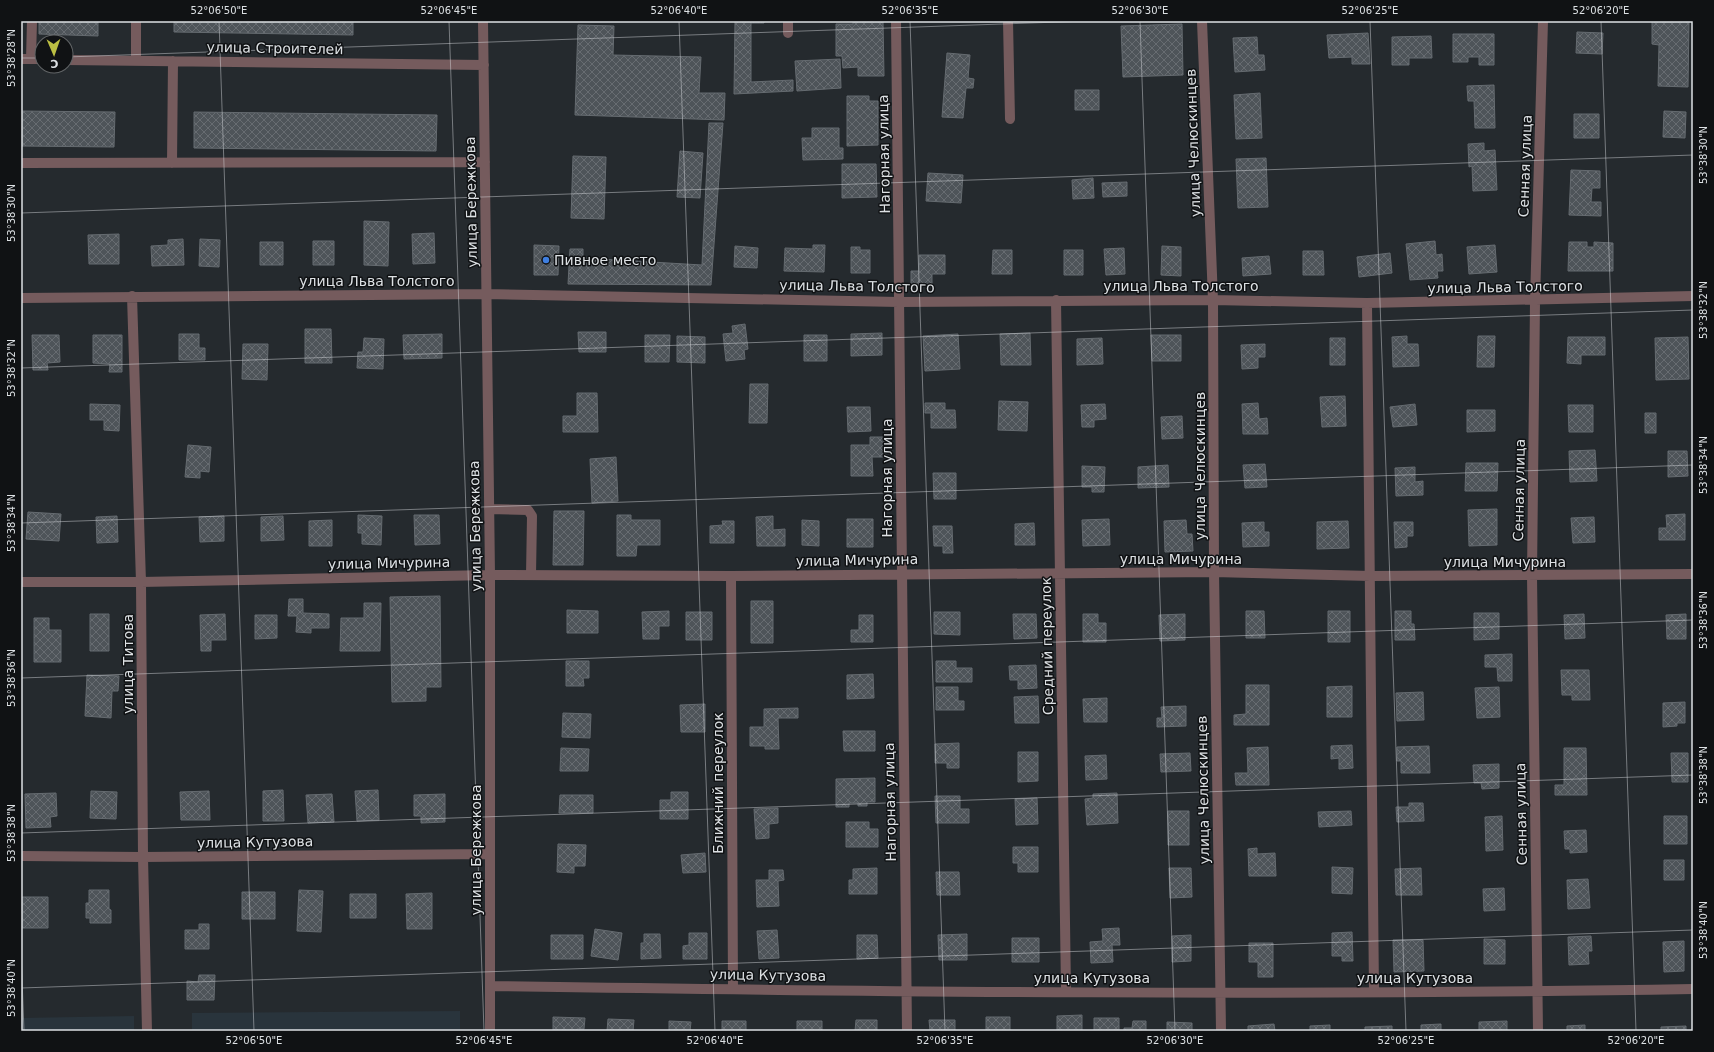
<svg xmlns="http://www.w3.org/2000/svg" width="1714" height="1052" font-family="'DejaVu Sans',sans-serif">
<defs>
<pattern id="building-cross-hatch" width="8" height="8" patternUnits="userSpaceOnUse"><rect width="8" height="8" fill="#4e5459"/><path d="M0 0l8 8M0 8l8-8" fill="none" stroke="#676c71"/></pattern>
</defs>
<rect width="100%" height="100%" fill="#252a2e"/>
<path fill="#29343c" d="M460,1011V1031H192V1013Z
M134,1016V1031H21V1018Z"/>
<path fill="url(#building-cross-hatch)" stroke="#656b70" d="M39,21H98V36L39,34Z
M174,21H353V35L174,32Z
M735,21H764V23H751V82L793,80V91L734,94Z
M853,21H883L884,76H858V67L843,68L842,56H836V24H853Z
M1652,21H1689L1688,87L1658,86L1659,45L1652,44Z
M1182,24L1183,75L1123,77L1121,26Z
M578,25L614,26L613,55L701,57L699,93H725L724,120L575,115Z
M1577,32L1603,33L1602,54L1576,53Z
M1368,33L1370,64H1352V57L1329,58L1327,35Z
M1453,34H1494V65H1479V57H1468V62H1453Z
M1431,36L1432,58H1409V65H1392V37Z
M1257,37L1258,55H1264L1265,70L1235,72L1233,38Z
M947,53L970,55L968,78L974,79L973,88H966L963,118L942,117Z
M840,59L841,88L797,91L795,61Z
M1494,85L1495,128H1475L1474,101H1468L1467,86Z
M1075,90H1099V110H1075Z
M1260,93L1262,138L1236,139L1234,95Z
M847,96H869V101H878V145L847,146Z
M21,111L115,112L114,147L21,146Z
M1664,111L1686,112L1685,138L1663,137Z
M194,112L437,115L436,151L194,148Z
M1574,114H1599V138H1574Z
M709,123H723L711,285L568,284L570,249H583V258L702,265Z
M812,128H839V148H843V159L803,160L802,138H812Z
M1484,143V151L1495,150L1497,190L1473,191L1472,166L1469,167L1468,144Z
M680,151L703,153L700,198L677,197Z
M573,156L606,157L604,219L571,218Z
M1266,158L1268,207L1238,208L1236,159Z
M842,164H876L877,197L842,198Z
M1571,170L1600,171V188H1592L1591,202H1601V216L1569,215Z
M928,173L963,175L961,203L926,201Z
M1093,178L1094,198L1073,199L1072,180Z
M1127,182V196L1103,197L1102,183Z
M364,221L389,222L388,266L364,265Z
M434,233L435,263L413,264L412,234Z
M119,234V264H89L88,235Z
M183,239L184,265L152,266L151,246L168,245V240Z
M200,239L220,240L219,267L199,266Z
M313,241H334V265H313Z
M1435,241L1436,255L1442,254L1443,271H1437L1438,278L1410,280L1406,244Z
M260,242H283V265H260Z
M1569,242H1587V247H1594V242L1613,243V271H1568Z
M534,245L559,246L558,275H534Z
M813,245H825L824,272L784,271L785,248L813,249Z
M1495,245L1497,272L1469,274L1467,247Z
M735,246L758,248L757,268L734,267Z
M1162,246L1181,247V276L1161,275Z
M851,247H860V250H870V273H851Z
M1124,248L1125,274L1106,275L1104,249Z
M993,250H1012V274H992Z
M1064,250H1083V275H1064Z
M1303,251H1323L1324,275H1303Z
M1390,253L1392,273L1359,277L1357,257Z
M919,255H945V274H932V285L911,286V271H919Z
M1269,256L1271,274L1243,276L1242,258Z
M745,324L748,349L744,350L745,359L726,361L723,334L733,333L732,326Z
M305,329H331L332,363H305Z
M578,332H606V352H579Z
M882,333V355L851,356V334Z
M1030,333L1031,365H1001L1000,334Z
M179,334H199V348H205V360H179Z
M442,334V358L404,359L403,335Z
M958,334L960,369L925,371L923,336Z
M32,335H59L60,362L47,363L48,370H33Z
M93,335H122V372H109L110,364L93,363Z
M645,335H670L669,362H645Z
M804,335H827V361H804Z
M1151,335H1181V361H1152Z
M677,336L705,337V363L677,362Z
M1407,336V344H1418L1419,366L1393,367L1392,337Z
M1478,336H1495L1494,367H1477Z
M1568,337H1605V355H1581V364L1567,363Z
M1688,337L1689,379L1656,380L1655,338Z
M364,338L384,339L383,369L357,368L358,352H363Z
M1102,338L1103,364L1077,365V339Z
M1330,338H1345V365H1330Z
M243,344H268L267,380L242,379Z
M1265,344V357H1258V368L1242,369L1241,345Z
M750,384H768L767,423H749Z
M577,393H597L598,432H563V416H577Z
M1345,396L1346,426L1322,427L1320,397Z
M999,401L1028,402L1027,431L998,430Z
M925,403H945V410H955L956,428H931V413H925Z
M1258,403L1259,419L1267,418L1268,434H1243L1242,404Z
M90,404L120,405L119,431L104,430V420H90Z
M1105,404L1106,419L1094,420V427H1082L1081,405Z
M1415,404L1417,425L1393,427L1390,407Z
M1568,405H1593V432H1569Z
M847,407H870L871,431L848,432Z
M1467,410H1495V431L1467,432Z
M1645,413H1656V433H1645Z
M1182,416L1183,438L1162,439L1161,417Z
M870,437H885L886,457H872L873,476H851V445H870Z
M188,445L211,447L209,472L200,471V478L185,477Z
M1595,450L1597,481L1570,482L1569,451Z
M1668,451H1687L1688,476L1668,477Z
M616,457L618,501L592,503L590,459Z
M1466,463H1498L1497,491H1465Z
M1265,464L1267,487L1245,488L1243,465Z
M1168,465L1169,487L1138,488V467Z
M1082,466L1105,467L1104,492H1092V487H1082Z
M1415,467V482L1423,481V495L1396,496L1395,468Z
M933,473H956V499H934Z
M1497,509V545L1469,546L1468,510Z
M554,511H584L583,565H553Z
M28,512L61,514L59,541L26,539Z
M1685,514V540H1659V528H1667L1666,515Z
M358,515L382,516L381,545L362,544V533H358Z
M414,515H439L440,544L415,545Z
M617,515H631V520H660V545H637L636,556H617Z
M117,516L118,542L97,543L96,517Z
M224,516V541L200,542L199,517Z
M283,516L284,540L261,541V517Z
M773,516V530L785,529V546H757L756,517Z
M1594,517L1595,542L1573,543L1571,518Z
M847,519H873V547H847Z
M1109,519L1110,545L1083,546L1082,520Z
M332,520V546H309V521Z
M802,520L819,521V546L802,545Z
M1186,520L1187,534H1192L1193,551L1165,552L1164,521Z
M722,521H734V543H710V526L723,525Z
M1348,521L1349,548L1317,549V522Z
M1264,522V532H1269V546L1243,547L1242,523Z
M1394,522H1413V536H1407V547L1395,548Z
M1034,523L1035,545H1015V524Z
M933,526H952L953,553H943V546H934Z
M440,596L441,687H426V701L392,702L390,597Z
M289,599H303V613L329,614V628H311V633L296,632L297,616H288Z
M751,601H773V643H751Z
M364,603H381L380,651H340L341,618H364Z
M567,610L598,611V633H567Z
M669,611V626H659V639H643L642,612Z
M1246,611H1264L1265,638H1246Z
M1328,611H1350V642H1328Z
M1395,611H1411V624H1414L1415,640H1395Z
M686,612H712V640H686Z
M934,612H960V635L934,634Z
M1474,613H1499V639L1474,640Z
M90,614H109V651H90Z
M225,614L226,640H211V651H201L200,615Z
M1013,614H1036L1037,638L1014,639Z
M1083,614H1098V623H1106V642H1083Z
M1185,614V640L1160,641L1159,615Z
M1584,614L1585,638L1565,639L1564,615Z
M1686,614V639H1667L1666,615Z
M255,615H277V638L255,639Z
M859,615H873V642H851V630H859Z
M34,618H49V630H61V662H34Z
M1512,654V681H1498L1497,667H1485V655Z
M566,661H589V678H583L584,686H566Z
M936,661H956V668H972V682H936Z
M1036,665L1037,688L1018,689V680H1010L1009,666Z
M1561,670H1589L1590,700H1572V695H1562Z
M873,674L874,698L847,699V675Z
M87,675L119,676L118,691H112L111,718L85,716Z
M1246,685H1269V725H1234V715L1246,714Z
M1352,686V717H1327V687Z
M936,687H958V701H964V710H936Z
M1499,687L1500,717L1477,718L1475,688Z
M1423,692L1424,720L1397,721L1396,693Z
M1038,696L1039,723H1015L1014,697Z
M1107,698V722H1084L1083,699Z
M1685,702V723H1677V726L1663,727V703Z
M705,704V732H681L680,705Z
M1186,706V726L1157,727V718H1162L1161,707Z
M798,708V718H778L779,749H765V746H750V727H764V709Z
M563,713L591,714L590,738L562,737Z
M843,731H875V751H844Z
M959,743V768H947V763H935V744Z
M1352,745L1353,768L1339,769V758L1331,759V746Z
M1429,746L1430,773H1401V761H1397V747Z
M1268,747L1269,785H1236L1235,773H1248L1247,748Z
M561,748L589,749L588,771H560Z
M1564,748H1586L1587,795H1555V785H1564Z
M1018,752H1038V781L1018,782Z
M1190,753L1191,771L1161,772L1160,754Z
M1671,753H1688V782H1672Z
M1106,755L1107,779L1086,780L1085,756Z
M1499,764V788L1482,789L1481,783H1474L1473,765Z
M875,778V802H867V806H858V803H849V807H836V779Z
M283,790L284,821H263V791Z
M378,790L379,820L357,821L355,791Z
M91,791L117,792L116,819L90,818Z
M209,791L210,820H181L180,792Z
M671,792H688V819H660V800H671Z
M56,793L57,816L50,817L51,827L26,828L25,794Z
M1117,793L1118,823L1087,825L1085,799L1093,798V794Z
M332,794L334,822L308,823L306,795Z
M445,794V822L421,823V816H414V795Z
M560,795H593V813H559Z
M935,796H960V809H969V823H936Z
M1037,798L1038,824L1016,825L1015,799Z
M1409,803H1423L1424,821L1397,822L1396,807H1409Z
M778,808V823L769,824V838L756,839L754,809Z
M1168,811H1189V845H1168Z
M1351,811L1352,825L1319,827L1318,812Z
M1502,816L1503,850L1486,851L1485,817Z
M1664,816H1687V844H1664Z
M846,822H869V829H878V847H846Z
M1586,830L1587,852L1570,853V849H1565L1564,831Z
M558,844L586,845L585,866H574V873L557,872Z
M1013,847H1038V872H1018V863H1013Z
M1257,848V854L1275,853L1276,876H1249L1248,849Z
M705,853L706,872L683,873L681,855Z
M1664,860H1684V880H1664Z
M1332,867L1353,868L1352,894L1332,893Z
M877,868V894H849V880H853V869Z
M1169,868H1191L1192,897L1170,898Z
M1421,868L1422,895H1396L1395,869Z
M769,870H783L784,880L778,881L779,906L757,907L756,880H769Z
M936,872H959L960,895H937Z
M1588,879L1590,908L1568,909L1567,880Z
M1504,888L1505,910L1484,911L1483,889Z
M89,890H109V909L111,910V923H90V918H86V903H89Z
M299,890L323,891L321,932L297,931Z
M242,892H275V919H242Z
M432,893V929H407L406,894Z
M350,894H376V918H350Z
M21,897H48V928H21Z
M199,924H209V949H185V930H199Z
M1119,928L1120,945H1112L1113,962L1091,963L1090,942L1103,941L1102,929Z
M595,929L622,933L618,960L591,956Z
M777,930L779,958L759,959L757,931Z
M1352,932L1353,961H1342V956H1332V933Z
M689,933H707V959H683V946L689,945Z
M644,934H660L661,958L641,959V943H644Z
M967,934V960H939L938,935Z
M551,935H583V959H551Z
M857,935H877L878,958L857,959Z
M1191,935V961L1172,962V936Z
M1591,936L1592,951H1588L1589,964L1569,965L1568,937Z
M1012,938H1039V962H1012Z
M1484,939L1505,940V964H1484Z
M1393,940H1423L1424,971L1394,972Z
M1684,941V971L1664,972L1663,942Z
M1249,943H1273V977H1258V962H1249Z
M199,975H215L214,1000H187V981L198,982Z
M1082,1015V1031H1057V1016Z
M553,1017L585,1018L584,1029H577V1031H553Z
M986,1017H1010V1031H986Z
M1094,1018H1119V1031H1094Z
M608,1019L634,1020L633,1031H607Z
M856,1020H877V1031H855Z
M929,1020H955V1031H930Z
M669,1021L691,1022L690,1031H669Z
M722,1021H746V1031H722Z
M797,1021H822V1031H797Z
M1133,1021H1146V1031H1124V1028H1132Z
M1507,1021V1031H1479V1022Z
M1167,1022L1192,1023V1031H1161H1167Z
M1274,1024L1275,1031H1248V1026Z
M1441,1024V1031H1421V1025Z
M1330,1025V1031H1310V1026Z
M1585,1025V1031H1567V1026Z
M1392,1026V1031H1365V1027Z
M1686,1026V1031H1661V1027Z"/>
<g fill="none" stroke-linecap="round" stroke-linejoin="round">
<path stroke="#755b5d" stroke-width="10" d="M136,21V60
M483,21L490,575V1031
M788,21V33
M896,21L907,1031
M1008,21L1010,119
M1202,21L1213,300L1214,572L1221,1031
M21,59H42
M31,59L32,21
M66,60L484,65
M21,163L485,162
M172,163L173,61
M132,296L141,582L143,857L147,1031
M21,298L486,294L899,302L1213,300L1367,303L1693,296
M1056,300L1066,991
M1367,303L1374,992
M489,509L528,510L532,516L531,575
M731,576L733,989
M21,582H141L490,575L731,576L1214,572L1371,576L1693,574
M21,856L143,857L490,854
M490,986C891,992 1292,996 1693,989
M1538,1031L1532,576L1535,301L1543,21"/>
</g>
<path fill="none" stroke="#dde1e4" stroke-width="1" stroke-opacity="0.45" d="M219,21L254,1031M449,21L484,1031M679,21L715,1031M910,21L945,1031M1140,21L1175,1031M1370,21L1406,1031M1601,21L1636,1031M66,57L1087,21M21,58H42M21,213L1693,155M21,368L1693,310M21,523L1693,465M21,678L1693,620M21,833L1693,775M21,952L24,1031M21,988L1693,930"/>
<circle fill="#3f7fe0" stroke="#101214" stroke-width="1.5" cx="546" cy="260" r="4"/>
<g text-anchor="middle" stroke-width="3" stroke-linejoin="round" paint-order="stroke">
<g font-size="14" fill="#dde1e4" stroke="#101214">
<text transform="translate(275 48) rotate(1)" y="5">улица Строителей</text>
<text transform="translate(1193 143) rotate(-92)" y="5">улица Челюскинцев</text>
<text transform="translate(884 154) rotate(-91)" y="5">Нагорная улица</text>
<text transform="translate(1525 166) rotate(-88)" y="5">Сенная улица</text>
<text transform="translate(471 202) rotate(-91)" y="5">улица Бережкова</text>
<text x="377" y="286">улица Льва Толстого</text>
<text transform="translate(857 286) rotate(1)" y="5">улица Льва Толстого</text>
<text x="1181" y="291">улица Льва Толстого</text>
<text transform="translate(1505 287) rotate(-1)" y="5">улица Льва Толстого</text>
<text transform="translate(1200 466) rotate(-90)" y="5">улица Челюскинцев</text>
<text transform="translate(887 478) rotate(-90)" y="5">Нагорная улица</text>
<text transform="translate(1519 490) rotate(-89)" y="5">Сенная улица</text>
<text transform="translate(475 526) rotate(-91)" y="5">улица Бережкова</text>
<text x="1181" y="564">улица Мичурина</text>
<text transform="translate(857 560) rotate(-1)" y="5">улица Мичурина</text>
<text x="1505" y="567">улица Мичурина</text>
<text transform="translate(389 563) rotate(-1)" y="5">улица Мичурина</text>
<text transform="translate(1047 646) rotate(-91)" y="5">Средний переулок</text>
<text transform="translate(128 664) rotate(-90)" y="5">улица Титова</text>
<text transform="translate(718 783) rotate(-90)" y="5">Ближний переулок</text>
<text transform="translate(1203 790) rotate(-91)" y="5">улица Челюскинцев</text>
<text transform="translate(890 802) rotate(-91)" y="5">Нагорная улица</text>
<text transform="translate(1521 814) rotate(-91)" y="5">Сенная улица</text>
<text transform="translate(255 842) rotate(-1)" y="5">улица Кутузова</text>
<text transform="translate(476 850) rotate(-90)" y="5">улица Бережкова</text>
<text transform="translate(768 975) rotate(1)" y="5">улица Кутузова</text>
<text x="1092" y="983">улица Кутузова</text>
<text x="1415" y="983">улица Кутузова</text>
</g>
<g font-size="14" fill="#dde1e4" stroke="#101214" text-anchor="start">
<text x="554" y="265">Пивное место</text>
</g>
</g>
<rect width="1714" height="1052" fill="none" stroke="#101214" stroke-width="44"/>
<g transform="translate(54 54) rotate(178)"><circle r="19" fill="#101214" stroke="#626567"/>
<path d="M0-3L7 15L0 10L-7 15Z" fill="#bcbf43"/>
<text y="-6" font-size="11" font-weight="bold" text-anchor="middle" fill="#dde1e4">С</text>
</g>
<rect x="22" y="22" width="1670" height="1008" fill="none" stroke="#dde1e4" stroke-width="1.5"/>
<g font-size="10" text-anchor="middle" fill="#dde1e4">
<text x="219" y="14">52°06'50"E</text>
<text x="449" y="14">52°06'45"E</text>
<text x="679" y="14">52°06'40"E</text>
<text x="910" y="14">52°06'35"E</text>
<text x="1140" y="14">52°06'30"E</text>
<text x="1370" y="14">52°06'25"E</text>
<text x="1601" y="14">52°06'20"E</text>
<text transform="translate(11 58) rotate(-90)" y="4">53°38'28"N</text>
<text transform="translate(1703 155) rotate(-90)" y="4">53°38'30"N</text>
<text transform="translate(11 213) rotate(-90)" y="4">53°38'30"N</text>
<text transform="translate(1703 310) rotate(-90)" y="4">53°38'32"N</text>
<text transform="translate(11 368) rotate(-90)" y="4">53°38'32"N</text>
<text transform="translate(1703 465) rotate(-90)" y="4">53°38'34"N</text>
<text transform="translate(11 523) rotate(-90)" y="4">53°38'34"N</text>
<text transform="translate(1703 620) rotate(-90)" y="4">53°38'36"N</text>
<text transform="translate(11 678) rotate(-90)" y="4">53°38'36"N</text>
<text transform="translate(1703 775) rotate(-90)" y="4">53°38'38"N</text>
<text transform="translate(11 833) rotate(-90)" y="4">53°38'38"N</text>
<text transform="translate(1703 930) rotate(-90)" y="4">53°38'40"N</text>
<text transform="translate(11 988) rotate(-90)" y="4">53°38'40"N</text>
<text x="254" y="1044">52°06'50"E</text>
<text x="484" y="1044">52°06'45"E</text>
<text x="715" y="1044">52°06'40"E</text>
<text x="945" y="1044">52°06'35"E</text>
<text x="1175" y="1044">52°06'30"E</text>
<text x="1406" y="1044">52°06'25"E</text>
<text x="1636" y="1044">52°06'20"E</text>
</g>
</svg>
